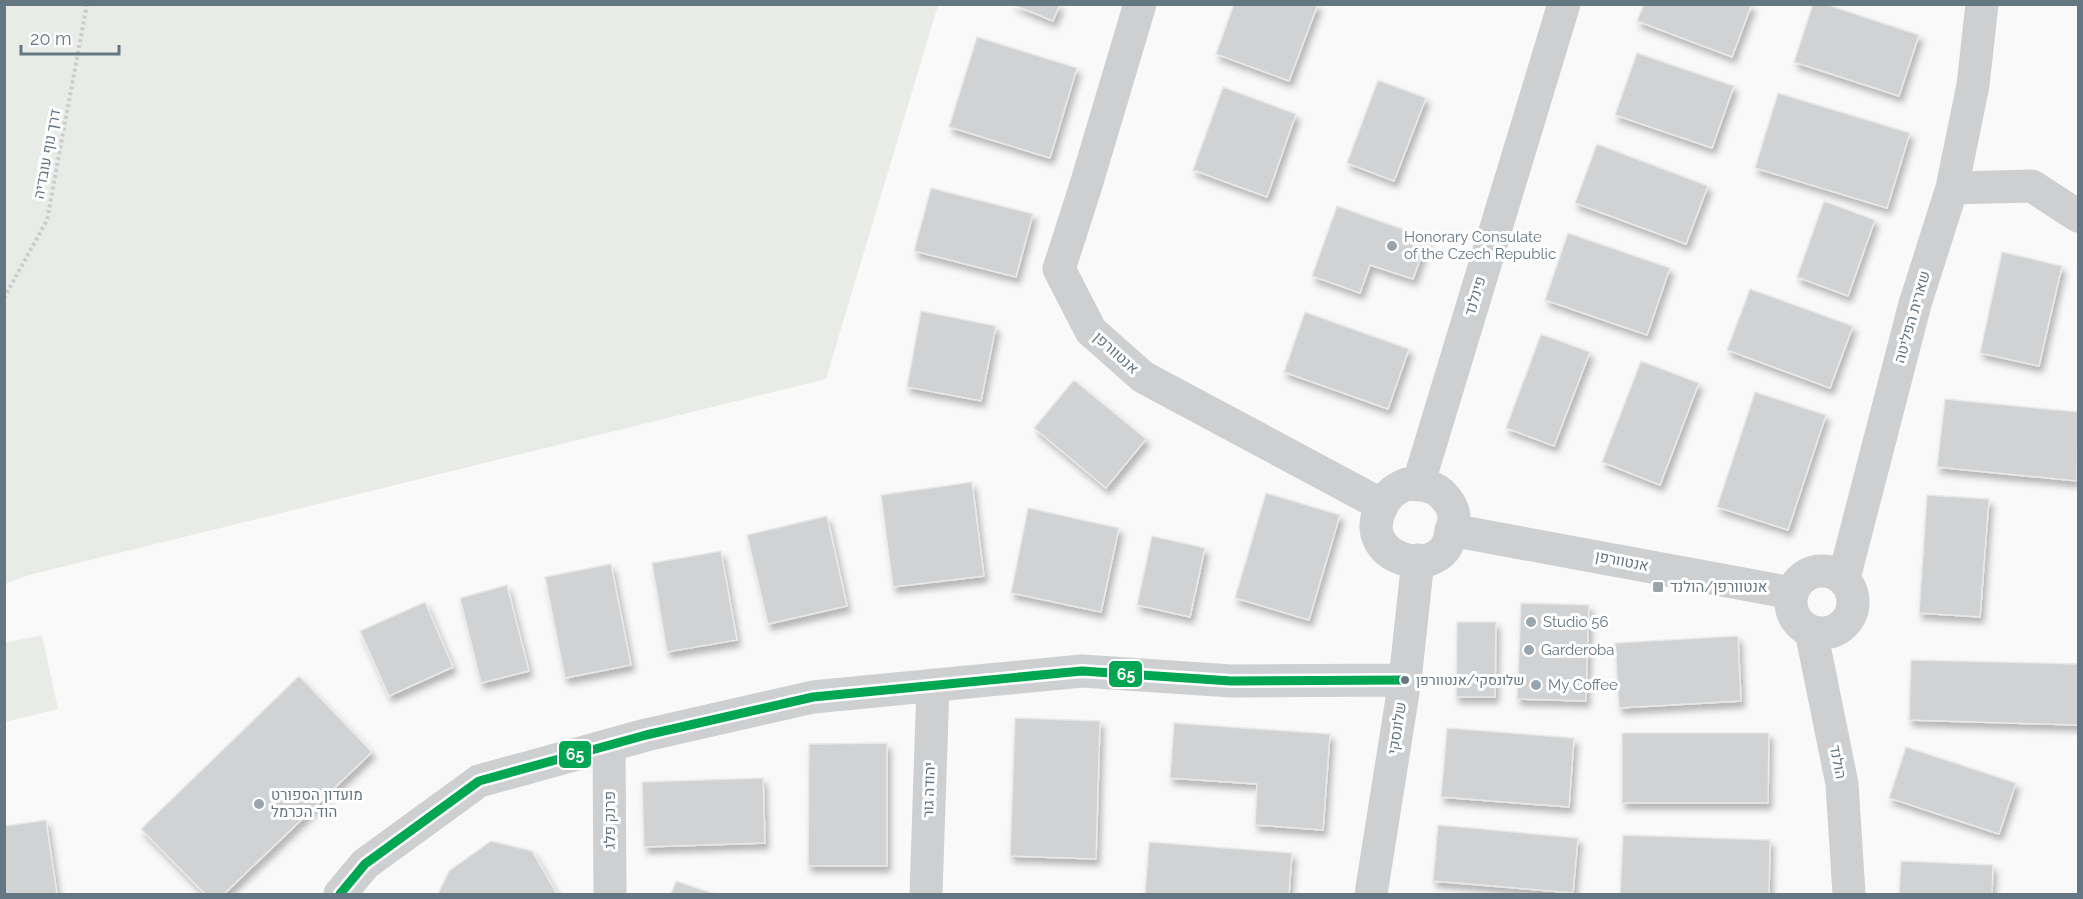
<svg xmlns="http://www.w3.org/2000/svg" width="2083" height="899" font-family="Raleway,Heebo,sans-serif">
<defs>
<filter id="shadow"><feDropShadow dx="3.5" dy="6" stdDeviation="3" flood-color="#0004"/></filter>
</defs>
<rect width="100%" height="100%" fill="#f9f9f9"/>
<path fill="#e8ebe6" d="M5,4H938V5L826,379L29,575L5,584Z
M42,635L58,709L5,722V643Z"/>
<path fill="#d0d2d3" stroke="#e8e8e8" stroke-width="1.5" filter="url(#shadow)" d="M1012,4H1060L1053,21Z
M1234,4H1318L1289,81L1216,54Z
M1644,4H1752L1732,57L1637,21Z
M1813,4H1825L1919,35L1899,96L1794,62Z
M977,37L1077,68L1050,158L949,127Z
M1637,53L1734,86L1712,148L1615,115Z
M1378,80L1426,98L1394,181L1347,163Z
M1223,87L1296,114L1267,197L1193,170Z
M1778,93L1910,133L1887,208L1755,168Z
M1597,144L1708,186L1686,244L1575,203Z
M931,188L1033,214L1016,277L914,251Z
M1824,201L1875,220L1848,296L1797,277Z
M1337,206L1428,238L1413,279L1370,265L1360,293L1312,276Z
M1568,233L1670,268L1647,335L1545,300Z
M2002,252L2062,266L2039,366L1980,353Z
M1750,289L1853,326L1830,388L1727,350Z
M921,311L996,326L981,401L907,387Z
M1305,312L1409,349L1388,409L1284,372Z
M1541,334L1590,352L1554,446L1506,428Z
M1641,361L1699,383L1660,485L1602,462Z
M1074,380L1146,439L1106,488L1034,428Z
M1755,392L1826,415L1788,530L1717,507Z
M1945,399L2078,412L2077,481L1937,467Z
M972,482L984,576L893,587L881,495Z
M1266,493L1340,515L1309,620L1235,598Z
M1927,495L1989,499L1980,617L1919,613Z
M1028,508L1119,528L1101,612L1011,593Z
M827,516L847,606L768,624L747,535Z
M1152,536L1205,548L1190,617L1137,605Z
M721,551L737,640L667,652L652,563Z
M611,564L631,665L565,678L545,577Z
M507,585L529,671L481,683L460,598Z
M425,602L453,667L389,696L360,631Z
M1521,603L1589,605L1586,701L1517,699Z
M1457,622H1496L1495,697H1456Z
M1738,636L1741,701L1619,708L1615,643Z
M1911,660L2078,664V725L1909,720Z
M299,676L372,752L224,894H205L141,829Z
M1015,718L1100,721L1096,859L1010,856Z
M1174,723L1330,734L1323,830L1255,825L1257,784L1170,778Z
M1447,728L1574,738L1569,807L1441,797Z
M1622,733H1769L1768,803H1622Z
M887,743V866H808L809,744Z
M1906,747L2016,783L1999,834L1889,798Z
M763,778L765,843L644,847L642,782Z
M46,820L57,894H4V826Z
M1438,825L1578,838L1573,893L1433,881Z
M1623,835L1770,840L1769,894H1620Z
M491,841L532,851L557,894H438L449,871Z
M1149,842L1292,853L1289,894H1145Z
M1901,861L1993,865L1992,894H1899Z
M676,881L715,894H671Z"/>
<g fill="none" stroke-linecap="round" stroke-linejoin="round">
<path stroke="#cbcccd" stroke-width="4" stroke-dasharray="3 3" stroke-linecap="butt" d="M4,298L47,220L87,4"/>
<path stroke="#cecfd0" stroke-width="33" d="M1140,4L1086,185L1059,269L1091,331L1143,377L1382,505
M1952,188L1973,85L1982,4
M1407,484C1414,485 1423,484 1430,487C1441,490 1454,505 1454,518C1454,523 1451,530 1450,536C1441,583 1355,559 1381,508C1387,495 1393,490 1407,484Z
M1418,485L1564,4
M1451,530L1792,593
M1791 602a31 31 0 1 1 62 0a31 31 0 1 1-62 0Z
M1844,578L1915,304L1952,188L2032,186L2078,216
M1811,631L1842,784L1849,894
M609,745L610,894
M340,894L365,864L479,781L646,735L813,697L1082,671L1231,681L1405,680
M926,894L933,685
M1371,894L1405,680L1418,560"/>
<defs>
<path id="bus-1" d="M340,894L365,864L479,781L646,735L813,697L1082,671L1231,681L1405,680"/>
</defs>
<use href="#bus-1" stroke="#fff" stroke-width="14"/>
<use href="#bus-1" stroke="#00a651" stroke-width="9"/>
</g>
<g fill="#99a4ac" stroke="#fff" stroke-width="2">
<circle cx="1392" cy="246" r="6"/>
<rect x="1652" y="581" width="12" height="12" rx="3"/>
<circle cx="1531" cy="622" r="6"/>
<circle cx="1529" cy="650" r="6"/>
<circle cx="1536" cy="685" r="6"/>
<circle cx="259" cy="804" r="6"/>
</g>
<circle fill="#657683" stroke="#fff" stroke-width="2" cx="1405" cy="680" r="5"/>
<g text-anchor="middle" stroke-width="6" stroke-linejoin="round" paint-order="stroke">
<g font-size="14" fill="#657683" stroke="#fff" text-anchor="start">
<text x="1416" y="685">שלונסקי/אנטוורפן</text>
</g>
<g font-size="15" fill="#657683" stroke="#fff">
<text transform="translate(47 154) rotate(-79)" y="5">דרך נוף עובדיה</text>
<text transform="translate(1475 296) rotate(-73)" y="5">פינלנד</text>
<text transform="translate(1912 317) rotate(-74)" y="5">שארית הפליטה</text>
<text transform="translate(1116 353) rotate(42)" y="5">אנטוורפן</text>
<text transform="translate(1622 561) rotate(11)" y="5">אנטוורפן</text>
<text transform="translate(1397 728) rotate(-81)" y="5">שלונסקי</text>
<text transform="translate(1838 762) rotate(79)" y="5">הולנד</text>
<text transform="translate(929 790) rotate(-88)" y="5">יהודה גור</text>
<text transform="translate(610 820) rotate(-90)" y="5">פרנק פלג</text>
</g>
<g font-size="15" fill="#657683" stroke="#fff" text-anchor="start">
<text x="1404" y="242">Honorary Consulate<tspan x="1404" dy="17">of the Czech Republic</tspan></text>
<text x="1670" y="592">אנטוורפן/הולנד</text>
<text x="1543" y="627">Studio 56</text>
<text x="1541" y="655">Garderoba</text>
<text x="1548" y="690">My Coffee</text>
<text x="271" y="800">מועדון הספורט<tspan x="271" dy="17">הוד הכרמל</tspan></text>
</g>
</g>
<g stroke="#fff" stroke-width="2">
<rect x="1108" y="660" width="35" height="28" rx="6" fill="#00a651"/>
<rect x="558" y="740" width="34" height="29" rx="6" fill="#00a651"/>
</g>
<g font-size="16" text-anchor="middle" font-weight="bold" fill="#fff">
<text x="1126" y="680">65</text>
<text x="575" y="760">65</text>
</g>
<rect width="2083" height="899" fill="none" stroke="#657683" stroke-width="12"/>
<path d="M21 45v9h98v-9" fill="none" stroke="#657683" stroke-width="3"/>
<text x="30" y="45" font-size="18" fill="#657683" stroke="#ffffff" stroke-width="4.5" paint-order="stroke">20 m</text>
</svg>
